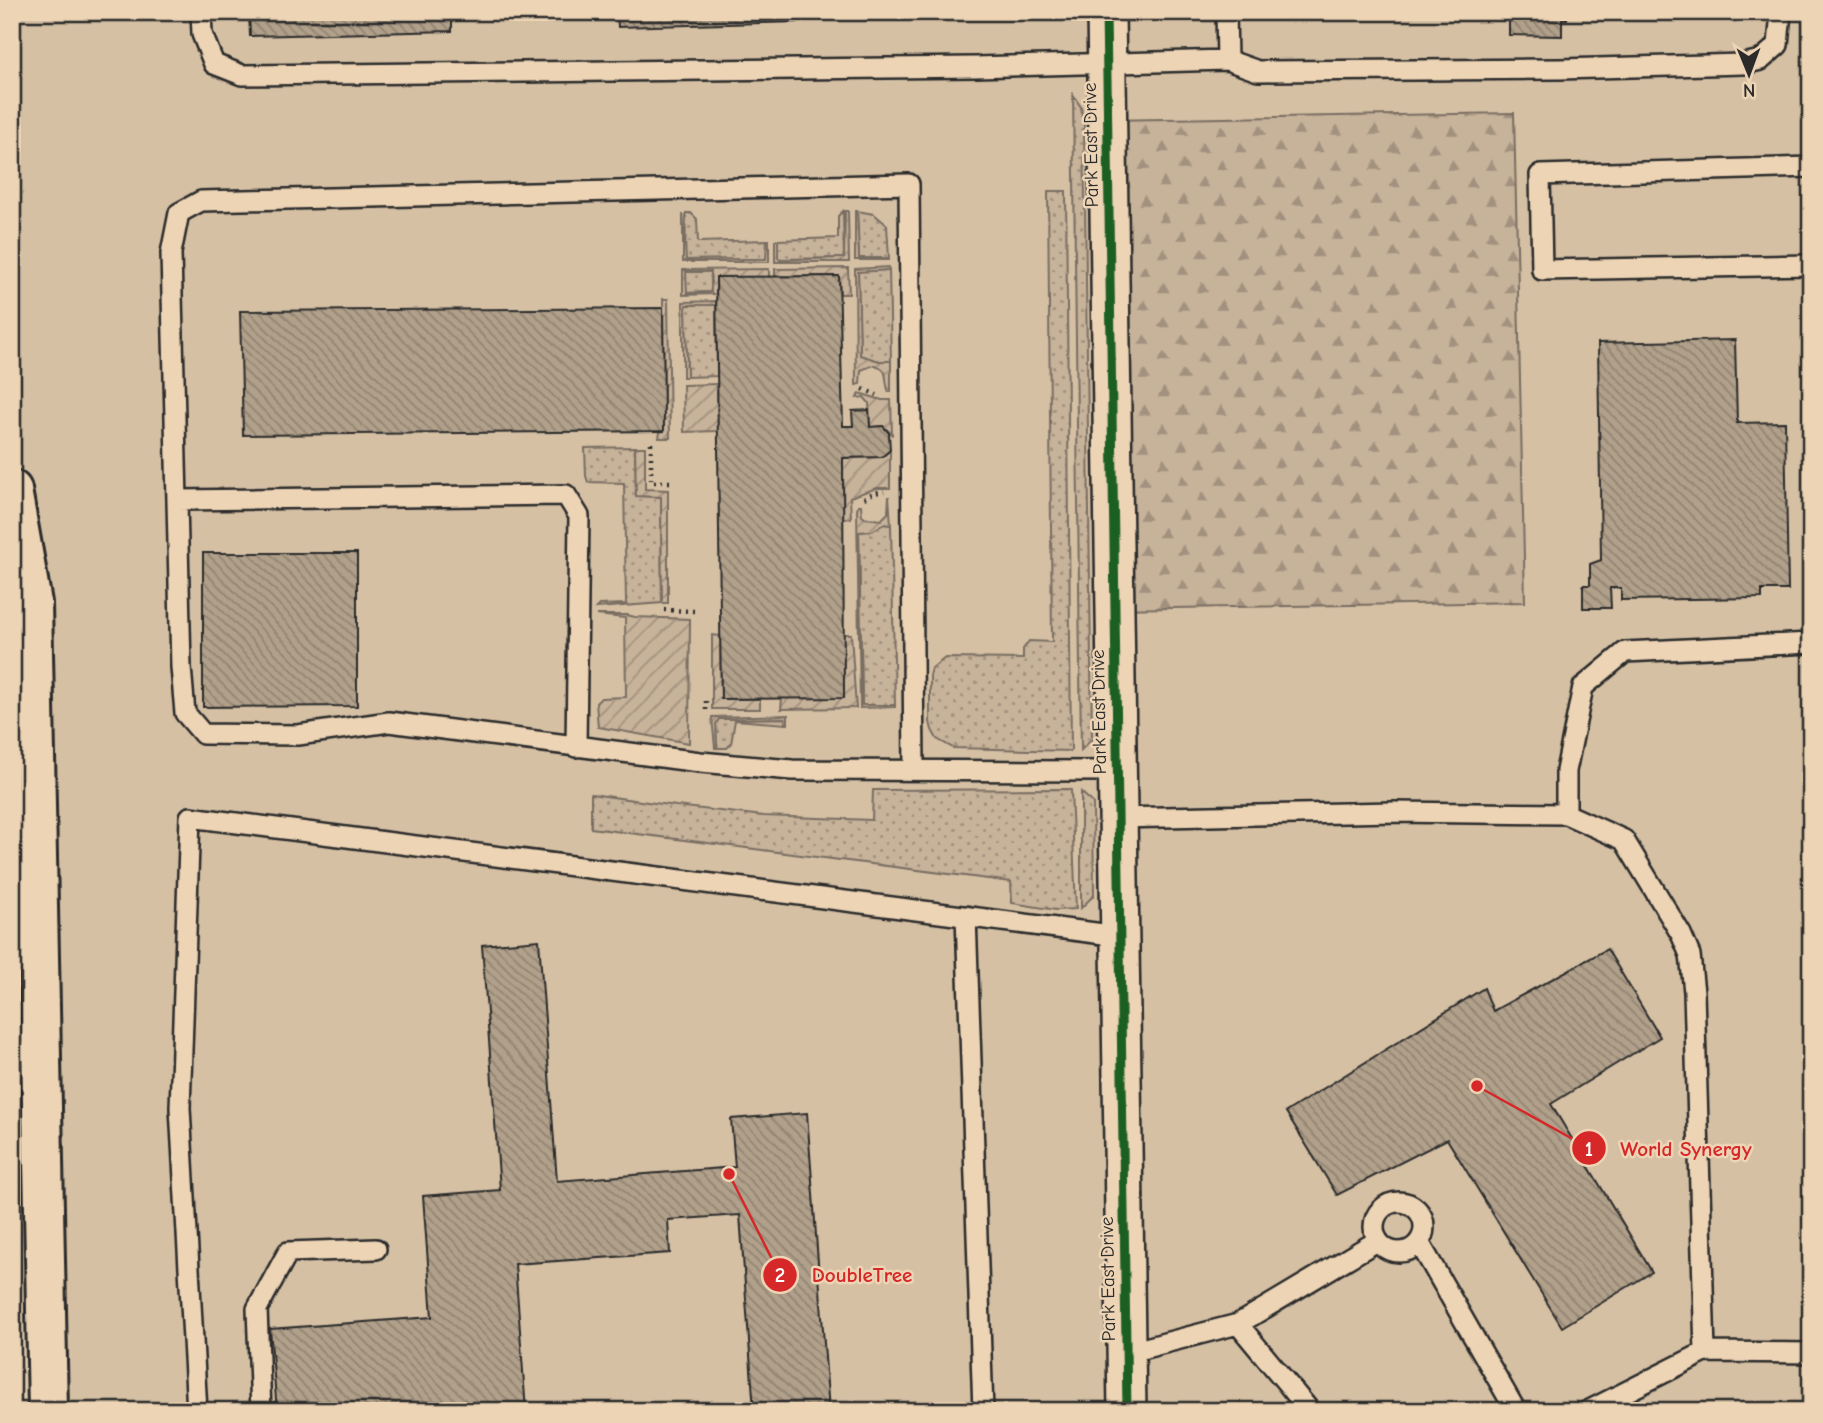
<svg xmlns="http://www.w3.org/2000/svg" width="1823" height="1423" font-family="'Comic Neue',sans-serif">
<defs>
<pattern id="grass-dots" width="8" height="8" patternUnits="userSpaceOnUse" patternTransform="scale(1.75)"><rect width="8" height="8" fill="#c7b29a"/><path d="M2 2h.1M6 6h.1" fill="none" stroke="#a2917e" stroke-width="1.8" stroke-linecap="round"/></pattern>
<pattern id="forest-firs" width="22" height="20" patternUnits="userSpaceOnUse" patternTransform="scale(1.75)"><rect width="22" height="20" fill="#c7b29a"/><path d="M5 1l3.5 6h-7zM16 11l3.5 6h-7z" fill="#a2917e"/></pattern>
<pattern id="garden-furrows" width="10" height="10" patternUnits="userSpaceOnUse" patternTransform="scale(1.75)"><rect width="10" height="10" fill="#c7b29a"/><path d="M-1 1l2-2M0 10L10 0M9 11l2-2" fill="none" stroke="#a2917e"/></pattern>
<pattern id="building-back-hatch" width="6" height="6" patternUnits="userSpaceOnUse" patternTransform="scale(1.75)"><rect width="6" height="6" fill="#b1a08a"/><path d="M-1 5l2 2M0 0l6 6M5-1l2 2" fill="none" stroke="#908371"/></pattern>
</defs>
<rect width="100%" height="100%" fill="#e5cdaf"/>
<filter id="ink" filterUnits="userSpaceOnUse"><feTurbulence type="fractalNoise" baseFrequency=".0143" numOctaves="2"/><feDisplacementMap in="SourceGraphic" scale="14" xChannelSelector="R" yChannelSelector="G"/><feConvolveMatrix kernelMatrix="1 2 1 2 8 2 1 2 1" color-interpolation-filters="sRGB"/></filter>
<g filter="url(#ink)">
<path fill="#d5c0a4" d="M12,12H1811V1411H48L12,490Z"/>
<path fill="url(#grass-dots)" stroke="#796e62" stroke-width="2" d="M1073,95L1081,107L1084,125L1092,739L1081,750Z
M1048,191H1066L1071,751L953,748L937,739L932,730L930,722V676L932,668L945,658L1023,659V649L1029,641L1052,642Z
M843,211L844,258L778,259V240L838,238V216Z
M857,211L874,214L887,225L889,258H859Z
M686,213H691L697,219L698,242L767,240V259L685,260Z
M889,270L891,361H879L860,356L858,271Z
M686,272H711L712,292L686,293Z
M686,305H716L717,376L687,377Z
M635,447L636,496L661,497L662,603L596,608L599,605L626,604L624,483L588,482L586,476L585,448Z
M884,524L891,525L895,705H862L859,532L868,531Z
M786,718V724L735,720L731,744L727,748H717L716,723L718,719Z
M1067,789L1071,790L1076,909L1056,910L1012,903L1011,882L591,828V794L676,806L764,816L872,820L873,790Z
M1081,792L1093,803L1094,895L1081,908Z"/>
<path fill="url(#forest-firs)" stroke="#796e62" stroke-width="2" d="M1514,113L1525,602L1114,609L1107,120Z"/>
<path fill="url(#garden-furrows)" stroke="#796e62" stroke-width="2" fill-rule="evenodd" d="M845,211H848L849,262H775V240H778V258L780,260L844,258Z
M855,211H857L859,258H889V260H855Z
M683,214L686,260L766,259L767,240H769V262H683Z
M889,267V270L858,272L860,355L879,361H891V392H889C883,380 891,369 874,365L861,370L860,384L856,385L855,269Z
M848,268L849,294H840L839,276H775V269Z
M769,269V277H716V294L683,295V270ZM686,272H711V292L687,293Z
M663,299H668L670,438H659L660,432L664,431Z
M716,301V305H686L687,377H683V302Z
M717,384L718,431L684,432L683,385Z
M859,393L882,400H891L892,434L883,426L870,427L869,403L864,397L857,398Z
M635,447H645V489L668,490V603H662L661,497L636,496Z
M890,450V488H877L850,497L851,518L843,519V458L882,457Z
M889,496L891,525L884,524L872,531L859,532L862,705H895V707L860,708L857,509L858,505H861L862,516L865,518L881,520L888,513Z
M596,615H627L635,617L690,619L689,743L598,727L596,703L601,698L626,697L625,618Z
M843,634H851L856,708L781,709L782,698Z
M712,635L720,636L721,699H760V709H712Z
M788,715V724H786L785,718L719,719L716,724L717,748H715L712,717Z"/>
<path fill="url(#building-back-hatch)" stroke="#2b2b2b" stroke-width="2" d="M249,12H452V31L250,36Z
M617,12H796L797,22L618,27Z
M1500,12H1567V19H1562V36L1509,35V19L1500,18Z
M839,276L843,426H853L852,411L869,410L870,427L883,426L889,433L890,450L882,457L843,458L844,698L721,699L716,277Z
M663,308L664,431L243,435L240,311Z
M1735,340L1737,423L1785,422L1788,590H1762V598L1621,600V588H1610L1611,608H1583V585H1590V564L1601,560L1598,343Z
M203,553H357V706L203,707Z
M539,940L557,1181L735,1167L731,1119L807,1113L829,1411H754L740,1215L668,1220L670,1253L515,1264L526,1411H277L270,1329L432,1317L423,1196L500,1190L482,945Z
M1607,949L1660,1037L1551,1104L1652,1272L1562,1327L1447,1139L1337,1195L1286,1112L1484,988L1493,1011Z
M665,1406V1411H602Z"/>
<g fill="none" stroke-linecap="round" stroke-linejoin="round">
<defs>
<path id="service" d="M201,12L202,34L214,64L242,75L976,67L1227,60L1258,71L1560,69L1743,64L1761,60L1778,45L1781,12
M1226,12L1227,60
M1811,167L1540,175L1542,270L1811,265
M178,500L566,495L579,516L576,747
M914,769L909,184L201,201L179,213L171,253L181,667L185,713L203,734L298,735L389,722L700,762L792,770L1117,771
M1566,814L1624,840L1681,934L1690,955L1694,992L1705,1352
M1117,818L1394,812L1566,814V771L1583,687L1625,652L1811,643
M966,916L983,1411
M1374 1227a25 25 0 1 1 50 0a25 25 0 1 1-50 0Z
M1419,1242L1516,1411
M1238,1324L1377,1241
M1126,1353L1238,1324L1310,1411
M197,1411L180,1108L190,817L1119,936
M261,1411L257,1309L288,1252L376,1249
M1588,1411L1705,1352L1811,1353"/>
<path id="minor" d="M1106,12L1127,1411"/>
<path id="motorway" d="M12,490L32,603L48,1411"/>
</defs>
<use href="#service" stroke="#2b2b2b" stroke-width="24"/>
<use href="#minor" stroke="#2b2b2b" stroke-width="42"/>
<use href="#motorway" stroke="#2b2b2b" stroke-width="44"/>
<path stroke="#2b2b2b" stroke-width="4.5" stroke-dasharray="2 5" stroke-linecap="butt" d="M863,389L877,395
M651,443V482H671
M864,498L874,493L884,491
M664,610L694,611
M706,701V712"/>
<use href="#service" stroke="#edd4b5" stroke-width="19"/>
<use href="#minor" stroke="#edd4b5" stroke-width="37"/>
<use href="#motorway" stroke="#edd4b5" stroke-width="38"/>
<defs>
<path id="cycleway" d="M1106,12L1127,1411"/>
</defs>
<use href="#cycleway" stroke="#edd4b5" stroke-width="13"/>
<use href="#cycleway" stroke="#1b5e20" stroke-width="9"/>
</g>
</g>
<g text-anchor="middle" stroke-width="5" stroke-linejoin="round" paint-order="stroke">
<g font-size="19" fill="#2b2b2b" stroke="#edd4b5">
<text transform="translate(1090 145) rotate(-91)" y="7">Park East Drive</text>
<text transform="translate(1098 712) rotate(-91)" y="7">Park East Drive</text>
<text transform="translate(1107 1279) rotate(-91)" y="7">Park East Drive</text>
</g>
</g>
<path fill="none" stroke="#d62828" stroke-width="2.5" d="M1477 1086L1589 1148M729 1174L780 1275"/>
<g fill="#d62828" stroke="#edd4b5" stroke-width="2.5">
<circle cx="1477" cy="1086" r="7"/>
<circle cx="729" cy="1174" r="7"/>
<circle cx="1589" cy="1148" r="18"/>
<circle cx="780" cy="1275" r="18"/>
</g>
<g font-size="21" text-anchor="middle" font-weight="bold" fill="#fff">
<text x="1589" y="1156">1</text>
<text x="780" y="1282">2</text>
</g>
<g font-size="21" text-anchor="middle" font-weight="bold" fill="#d62828" stroke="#edd4b5" stroke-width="5" stroke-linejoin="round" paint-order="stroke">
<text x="1686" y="1156">World Synergy</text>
<text x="862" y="1282">DoubleTree</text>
</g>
<rect width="1823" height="1423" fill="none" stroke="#edd4b5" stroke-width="42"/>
<rect x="21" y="21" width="1781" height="1381" fill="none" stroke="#2b2b2b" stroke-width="2.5" filter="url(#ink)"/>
<g transform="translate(1749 74) rotate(179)" stroke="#edd4b5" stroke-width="5" paint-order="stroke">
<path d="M0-5L12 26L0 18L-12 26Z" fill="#2b2b2b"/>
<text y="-10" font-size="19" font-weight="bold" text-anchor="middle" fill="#2b2b2b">N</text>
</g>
</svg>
